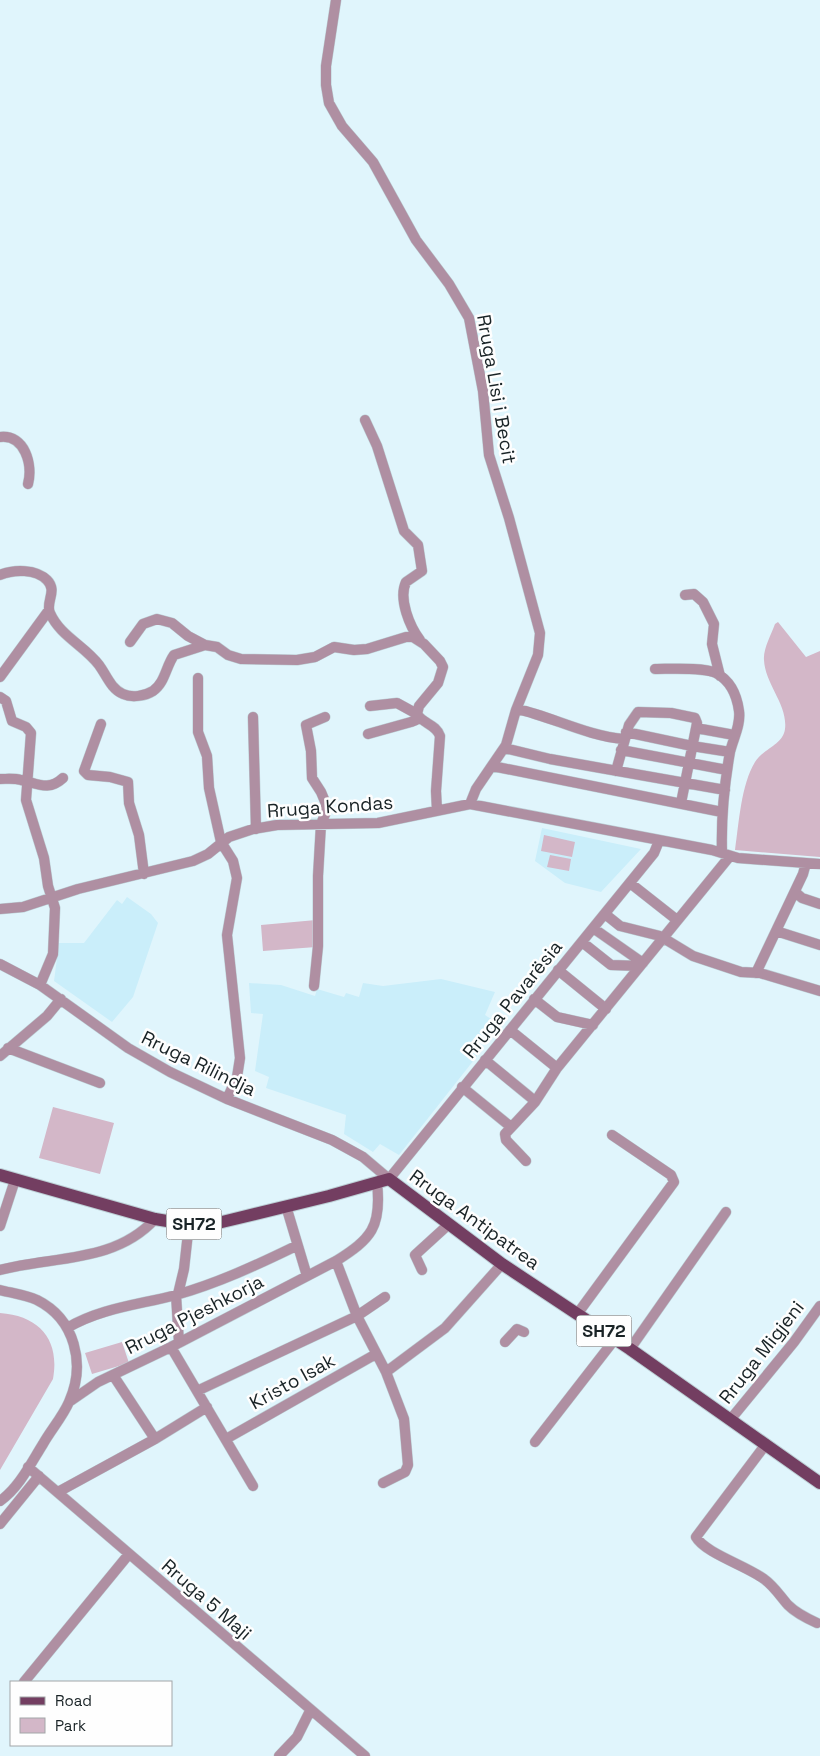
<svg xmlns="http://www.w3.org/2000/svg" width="820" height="1756" font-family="'Space Grotesk',sans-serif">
<rect width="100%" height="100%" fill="#e0f5fc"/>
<path fill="#caeefa" d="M542,828L641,849L601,892L565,883L535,861Z
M127,897L151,914L158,923L133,997L112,1022L54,981L59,943H84L117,900L122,904Z
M441,979L495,992L485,1015L491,1019L474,1047L481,1051L399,1155L380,1144L373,1152L344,1134L346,1115L266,1088L269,1077L255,1071L263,1014L251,1013L249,983L281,985L315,996L317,989L344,997L346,993L359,997L363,983L383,986Z"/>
<path fill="#d3b7c8" d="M778,622L806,657L820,651V857L735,850C739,823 741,785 755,762C764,748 783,745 785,729C788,705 765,684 764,660C763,649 771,635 775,624Z
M544,835L575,842L572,857L541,851Z
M550,855L571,859L569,871L547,867Z
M316,920V947L263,951L261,925Z
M53,1107L114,1123L100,1174L39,1158Z
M0,1313C40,1316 60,1340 53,1379L0,1470Z
M122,1342L129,1363L92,1374L85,1353Z"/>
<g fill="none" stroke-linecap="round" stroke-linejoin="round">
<defs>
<path id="minor" d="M336,0L326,66V85L329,103L342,126L373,162L416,240L449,284L469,318L483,391L489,455L509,518L540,633L538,655L516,710L506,745L476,789L470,804
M365,420L377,446L404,531L418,545L422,571L406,582C398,599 410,627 420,640
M0,437C25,434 33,465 28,484
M0,575C14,569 36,569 47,580C58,591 45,602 50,613C60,636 85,646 99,665C107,676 111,689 123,694C132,698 145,696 153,691C165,683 166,666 174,655L205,645L217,647L228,655L241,659L297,660L315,657L334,647L354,650L367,649L406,637H413L424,644L440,661L443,667L438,683L419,706L417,714C423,724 436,724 440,736L436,791L437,811
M685,595L694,594L703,602L714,624L712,644L720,676
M130,642L143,624L157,619L172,623L188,636L205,645
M655,669C671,669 703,667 716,673C731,681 737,696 739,711C741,725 733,739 730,752C724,786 721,818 722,852
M0,677L49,610
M198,678V732L207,756L209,788L221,842L233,861L237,878L227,935L240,1058L237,1077L227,1099
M0,697L6,701L12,721L26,727L31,733L26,800L44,858L48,886L55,908L53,954L40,985
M517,709C553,717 587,736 624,739
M253,717L256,829
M101,724L84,771L88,775L110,777L128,782L129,803L139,835L144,874
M696,728L734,735
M626,732L692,746L730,752
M368,734L411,722L416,720L417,714L397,703L370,706
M504,748L550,759L725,790
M621,750L727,770
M492,766L722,812
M616,771L629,725L638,712L671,713L695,718L697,723L681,803
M0,779C7,779 14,778 21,780C37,783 48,792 63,778
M630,883L677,920
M795,892L802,898L820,904
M0,909L23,907L78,889L193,861L208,854L229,837L253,829L277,825L378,823L470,804L712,850L738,858L820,864
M605,914L620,926L660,936L693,956L741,972L760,973L820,991
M593,928L643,963
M776,931L820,945
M582,942L611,965L640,966
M0,964L40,985L128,1048L170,1072L227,1099L332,1140L363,1157L389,1179L654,853L659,841
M558,970L606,1009
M756,973L803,874L806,863
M314,986L318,946V876L321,824L326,812V804L321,792L312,778L311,751L306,725L325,717
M534,999L557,1017L593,1025
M510,1030L557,1068
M8,1048L100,1083
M0,1056L47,1016L61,999
M485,1060L535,1101
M462,1087L511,1127
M526,1161L506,1140L505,1134L535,1102L557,1068L730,856
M286,1206L307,1276
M0,1226L15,1180
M336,1261L357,1316L386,1372L404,1419L408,1465L405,1472L383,1483
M0,1270C53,1256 115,1263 155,1219
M422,1270L415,1255L449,1224
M0,1290C12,1293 26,1295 37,1300C75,1319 86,1364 69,1402C63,1416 51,1430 43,1444C31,1463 19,1488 0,1501
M178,1294L184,1269L189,1224
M176,1295L179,1343
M578,1313L674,1182L671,1175L612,1135
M67,1328C101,1308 138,1305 176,1295C218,1283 257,1265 296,1246
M505,1342L517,1329L524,1332
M171,1347L253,1486
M630,1349L726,1212
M386,1372L445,1328L502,1264
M197,1391L357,1316L385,1297
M69,1402L98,1382L171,1347L336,1261C371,1239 382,1227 377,1183
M730,1420L794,1342L820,1306
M155,1439L207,1407
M226,1439L376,1354
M535,1442L615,1339
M766,1444L696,1537C705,1553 747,1566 764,1579C774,1586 780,1596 788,1605C796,1613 806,1618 817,1623
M28,1467L365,1756
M58,1492L155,1439L113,1375
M0,1524L39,1476
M24,1682L129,1554
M279,1756L297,1737L310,1711"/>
<path id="major" d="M0,1175L155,1219L185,1224L222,1222L329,1196L389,1179L502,1264L630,1349L820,1483"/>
</defs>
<use href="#minor" stroke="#bccfd5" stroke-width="11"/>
<use href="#major" stroke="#bccfd5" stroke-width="14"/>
<use href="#minor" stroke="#af8fa2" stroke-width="10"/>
<use href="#major" stroke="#733e61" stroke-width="12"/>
</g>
<g text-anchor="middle" stroke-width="5" stroke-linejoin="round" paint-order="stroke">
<g fill="#fefefe" stroke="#5e6567" stroke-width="1">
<rect x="166.5" y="1208.5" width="55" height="31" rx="4"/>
<rect x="576.5" y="1315.5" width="55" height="31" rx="4"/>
</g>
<g font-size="18" font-weight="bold" fill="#192326">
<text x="194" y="1230">SH72</text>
<text x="604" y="1337">SH72</text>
</g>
<g font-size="19" fill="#192326" stroke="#fefefe">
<text transform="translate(497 389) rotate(80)" y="7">Rruga Lisi i Becit</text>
<text transform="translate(330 806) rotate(-4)" y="7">Rruga Kondas</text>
<text transform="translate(512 999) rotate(-51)" y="7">Rruga Pavarësia</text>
<text transform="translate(199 1063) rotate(26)" y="7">Rruga Rilindja</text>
<text transform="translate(475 1219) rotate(36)" y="7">Rruga Antipatrea</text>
<text transform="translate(194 1314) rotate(-27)" y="7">Rruga Pjeshkorja</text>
<text transform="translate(761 1352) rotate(-52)" y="7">Rruga Migjeni</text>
<text transform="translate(292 1381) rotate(-29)" y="7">Kristo Isak</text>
<text transform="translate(207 1599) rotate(41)" y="7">Rruga 5 Maji</text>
</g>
</g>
<rect x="10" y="1681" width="162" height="65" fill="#fefefe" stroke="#a2a6a8"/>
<rect x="20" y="1697" width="25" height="8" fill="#733e61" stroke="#a2a6a8"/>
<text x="55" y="1706" font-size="15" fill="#192326">Road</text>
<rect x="20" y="1718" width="25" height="15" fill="#d3b7c8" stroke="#a2a6a8"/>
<text x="55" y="1731" font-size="15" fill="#192326">Park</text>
</svg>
